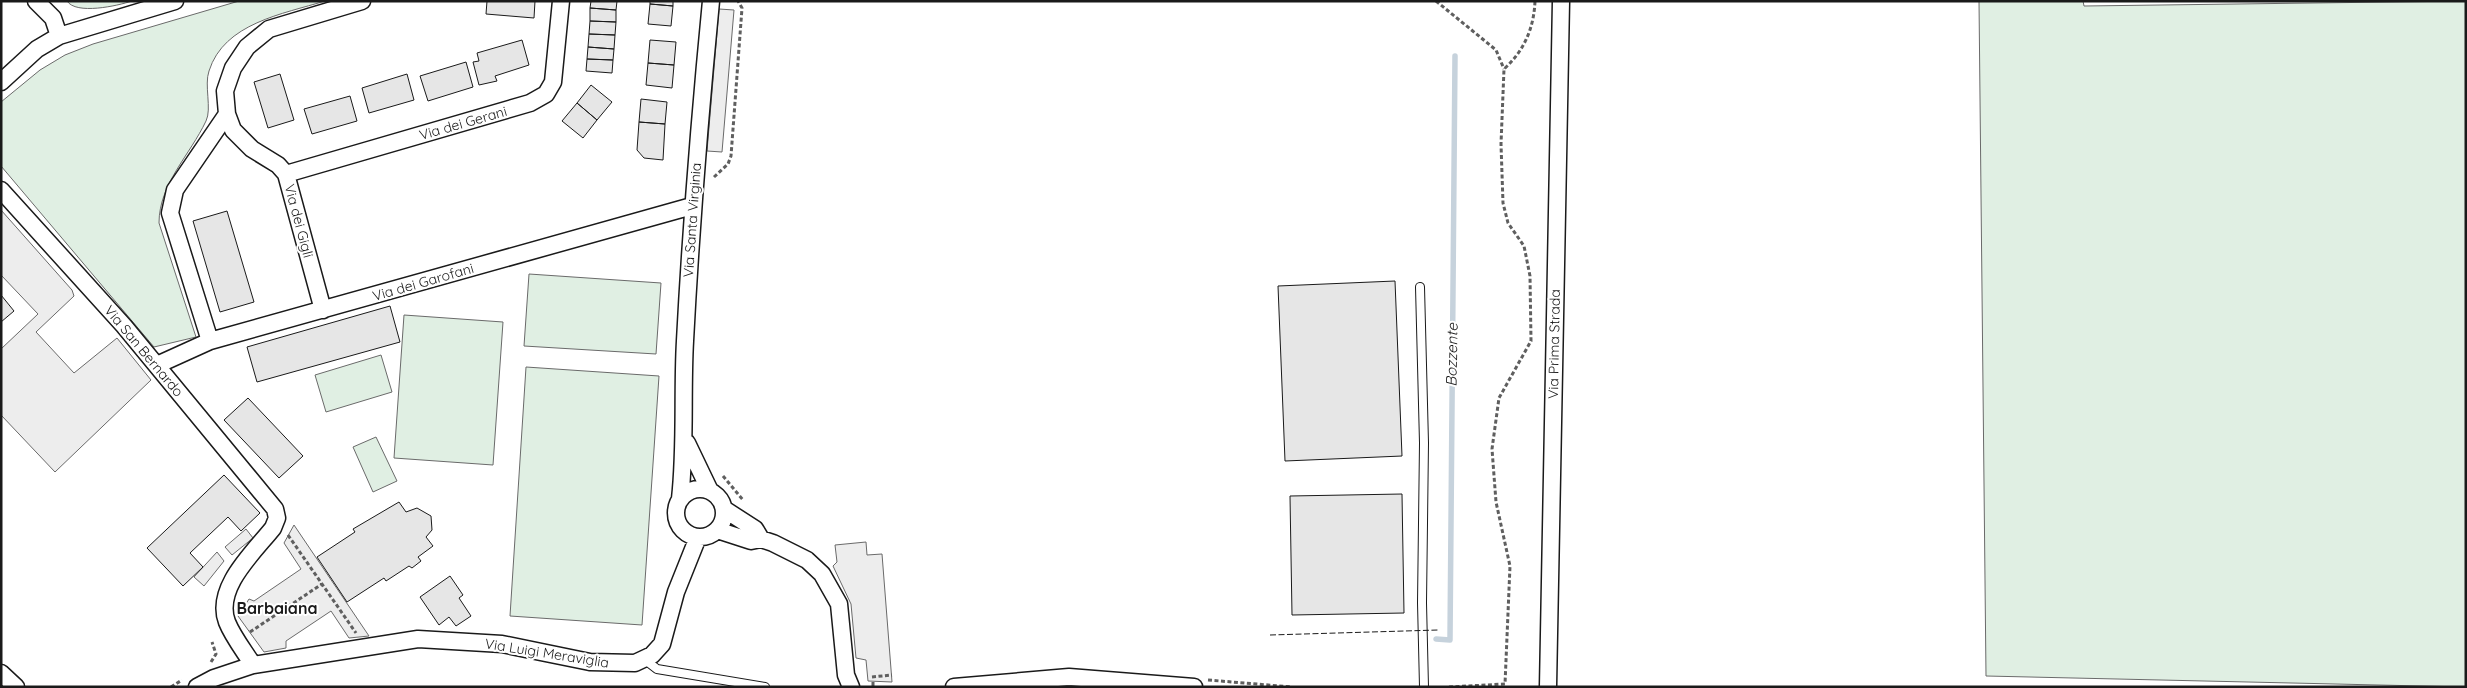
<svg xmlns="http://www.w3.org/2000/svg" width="2467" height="688" font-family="Quicksand,sans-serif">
<rect width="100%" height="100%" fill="#fff"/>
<path fill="#e0efe3" stroke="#6a6a6a" d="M67,1H132C117,6 76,15 67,1Z
M239,1H325C283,14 224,23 209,71C204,85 212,109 206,121C190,155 159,184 159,223L196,337L154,347L1,166V102L40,70L65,55L93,44Z
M1979,1H2083L2084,6L2466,1V687L1986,676Z
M529,274L661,283L656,354L524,346Z
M404,315L503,322L493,465L394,458Z
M381,355L392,392L326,412L315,375Z
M526,367L659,376L642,625L510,616Z
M376,437L397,481L373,492L353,447Z"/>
<path fill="#ededed" stroke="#6a6a6a" d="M719,9L734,10L722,152L707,151Z
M1,210L72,290L74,296L36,332L74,373L117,338L151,380L55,472L1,415V349L38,314L1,275Z
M294,525L369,636L349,638L331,611L286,641V648L264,652L238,616L249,599L254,601L301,569L284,543Z
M246,529L253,538L232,555L225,547Z
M866,542L867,555L882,554L892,682L868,681L866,660L856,658L851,604L833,566L837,562L835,545Z
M217,552L224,561L204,586L194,577Z"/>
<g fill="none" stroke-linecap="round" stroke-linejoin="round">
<path stroke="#c6d2dc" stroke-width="5.5" d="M1436,639L1450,640L1455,56"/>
</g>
<path fill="#e6e6e6" stroke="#1a1a1a" d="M487,1H535L534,18L486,14Z
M591,1H617L616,10L590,8Z
M650,1H673V6L650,4Z
M650,4L673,6L671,26L648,24Z
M590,8L616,10V22L590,21Z
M590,21L616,22L615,35L589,34Z
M589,34L615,35L614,49L588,47Z
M522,40L529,65L495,76L497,81L479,85L473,62L479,61L477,53Z
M650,40L676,42L674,65L648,63Z
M588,47L614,49L613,60L587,59Z
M587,59L613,60L612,73L586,71Z
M466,62L473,87L428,101L420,76Z
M648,63L674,65L672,88L646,85Z
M280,74L294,120L268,128L254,82Z
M407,74L414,100L369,113L362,88Z
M591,85L612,102L597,120L577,103Z
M350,96L357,121L312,134L304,109Z
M641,99L667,102L665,124L639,122Z
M577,103L597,120L583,138L562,121Z
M639,122L665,124L663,160L644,158L637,150Z
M227,211L254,302L220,312L193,221Z
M1395,281L1402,456L1285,461L1278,286Z
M1,295L14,311L1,322Z
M390,306L400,342L257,382L247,347Z
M248,398L303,456L279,478L224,420Z
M224,475L260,513L241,531L228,517L190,553L203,567L183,586L147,548Z
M1402,494L1404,613L1292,615L1290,496Z
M399,502L406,512L417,508L431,516L432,530L426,537L433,546L418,557L421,561L412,568L409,566L386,581L384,578L347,602L317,557L355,532L353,529Z
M450,576L463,595L459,598L471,616L456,626L449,617L439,625L420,597Z"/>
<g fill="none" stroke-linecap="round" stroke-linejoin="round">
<defs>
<path id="service" d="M1420,287L1424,443L1422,603L1424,687
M644,659L657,669L765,687"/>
<path id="minor" d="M36,1L53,18L59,36
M1,82L37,49L59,36L175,1
M286,174L530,103L546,94L553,82L561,1
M1,190L124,326L275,509L277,518L273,528C254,552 214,588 227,622C233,637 245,652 253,665
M323,310L286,174L278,165L252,149L233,130L227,114L225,91L233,68L247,47L269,29L362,1
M210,341L170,213L175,190L227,114
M157,365L210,341L692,206
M687,443L710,491
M676 513a24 24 0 1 1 48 0a24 24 0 1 1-48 0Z
M680,499C686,446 682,394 685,341C691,227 700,114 711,1
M724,509L755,529L761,539
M717,530L751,541L761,539L773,543L807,560L822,574L839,604L846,675L851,687
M1,673L16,687
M197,687L214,678L253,665L418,639L502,644L590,662L635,663L652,655L662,644L676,592L698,537
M954,687L1069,677L1194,687
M1548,687L1561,1"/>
</defs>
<use href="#service" stroke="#1a1a1a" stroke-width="10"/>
<use href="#minor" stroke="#1a1a1a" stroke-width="19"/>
<path stroke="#5f5f5f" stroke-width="3" stroke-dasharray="4 2.5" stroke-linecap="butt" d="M1436,1L1496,50L1504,69
M714,177L728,164L731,156L742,8L738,1
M723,476L743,500
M288,535L356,633
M250,632L322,584
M211,662L216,654L212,642
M872,677L892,675
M1208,680L1292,687
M873,686V682
M171,687L182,680
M1449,687L1505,684L1510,566L1496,502L1492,449L1499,398L1531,341L1530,276L1524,246L1508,223L1503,203L1501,144L1504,69C1524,51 1534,28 1535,1"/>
<use href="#service" stroke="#fff" stroke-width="8"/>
<use href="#minor" stroke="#fff" stroke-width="16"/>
<path stroke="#1a1a1a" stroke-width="1" stroke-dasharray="6 2.5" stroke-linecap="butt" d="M1270,635L1438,630"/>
</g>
<g text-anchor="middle" stroke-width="4" stroke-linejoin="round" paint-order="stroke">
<g font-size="14" fill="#1a1a1a" stroke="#fff">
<text transform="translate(463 123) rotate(-16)" y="5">Via dei Gerani</text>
<text transform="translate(692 220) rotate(-86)" y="5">Via Santa Virginia</text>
<text transform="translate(299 221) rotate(75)" y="5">Via dei Gigli</text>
<text transform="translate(423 282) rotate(-16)" y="5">Via dei Garofani</text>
<text transform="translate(1554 344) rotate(-89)" y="5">Via Prima Strada</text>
<text transform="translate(144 351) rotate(50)" y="5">Via San Bernardo</text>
<text transform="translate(547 653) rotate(9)" y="5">Via Luigi Meraviglia</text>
</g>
<g font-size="15" font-style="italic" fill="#1a1a1a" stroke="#fff">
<text transform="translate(1452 355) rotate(-89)" y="5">Bozzente</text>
</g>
<g font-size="16" font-weight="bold" fill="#1a1a1a" stroke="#fff">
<text x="277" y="614">Barbaiana</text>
</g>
</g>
<rect width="2467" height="688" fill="none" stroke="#1a1a1a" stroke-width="5"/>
</svg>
